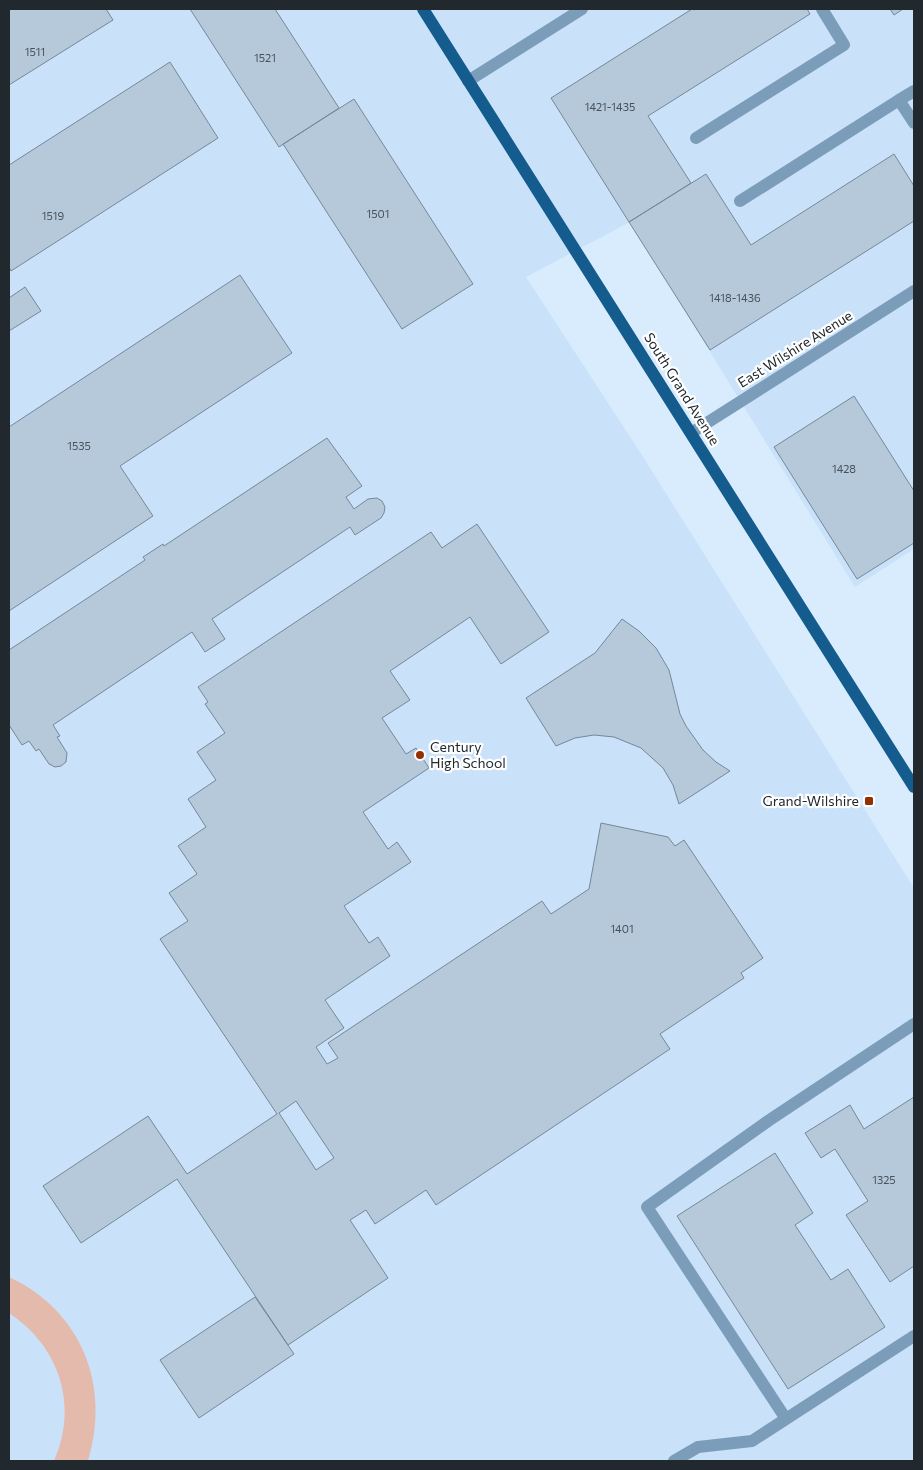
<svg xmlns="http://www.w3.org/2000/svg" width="923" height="1470" font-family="Commissioner,sans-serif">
<rect width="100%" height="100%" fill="#d8ecfe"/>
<path fill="#c9e2fa" d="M9,9H914V549L855,587L630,222L526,277L640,452L914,888V1461H9Z"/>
<path fill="#e4baac" d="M9,1277C82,1311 111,1386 88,1461H54C79,1405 59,1346 9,1313Z"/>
<path fill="#b6c9db" stroke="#758898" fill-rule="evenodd" d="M9,9H106L113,20L9,85Z
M190,9H275L339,108L279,147Z
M692,9H807L810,14L648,116L691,183L629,222L551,98Z
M890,9H903L894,15Z
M170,62L218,138L11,271L9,267V165Z
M354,99L473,284L402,329L283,144Z
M894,154L914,186V221L710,350L629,222L706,174L751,245Z
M240,275L292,353L120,466L153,516L9,611V427Z
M25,287L41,311L9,331V298Z
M854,396L914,491V543L857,579L774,447Z
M327,438L362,486L346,497L354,509L368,499L377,498L382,501L385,507L384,513L381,518L355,535L350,527L212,619L225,639L205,652L192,632L53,725L60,736L57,737L67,753L66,762L61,766L55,767L49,764L39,749L36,751L29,741L22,745L9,725V650L145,560L143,557L163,544L164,546Z
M477,524L549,632L501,664L470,617L390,671L410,700L382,718L406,754L416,748L429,768L363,812L388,849L397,842L411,862L344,906L369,943L378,937L390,956L325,1000L344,1028L316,1047L327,1064L338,1058L328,1043L542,901L551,914L589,889L601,823L668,837L675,846L684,840L763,958L741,973L744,978L660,1034L670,1049L436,1205L426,1190L375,1224L366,1210L350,1220L388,1278L288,1345L177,1179L81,1243L43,1186L148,1116L187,1174L277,1114L160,939L188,921L169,893L197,874L178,846L206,827L188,799L216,780L197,752L225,733L205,704L208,702L198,687L431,532L442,548ZM296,1101L334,1158L316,1170L279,1113Z
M622,619L639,631L656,648L669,670L680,714L686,726L703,750L716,762L730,771L679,804L673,785L663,768L641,748L614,737L594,735L575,738L556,746L526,698L595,653Z
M914,1097V1266L890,1282L846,1215L868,1201L835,1149L821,1158L805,1133L850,1105L864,1129Z
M775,1153L813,1213L795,1225L831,1280L848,1269L885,1327L788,1389L677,1216Z
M255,1297L294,1354L199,1418L160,1360Z"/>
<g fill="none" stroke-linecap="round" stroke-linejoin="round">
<path stroke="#7c9db9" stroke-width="12" d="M468,81L582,9
M899,100L914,91
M696,138L844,45L822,9
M740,201L899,100L914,123
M691,433L914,291
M786,1419L647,1207L768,1121L914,1024
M674,1461L698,1447L752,1441L914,1336"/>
<path stroke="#145c8d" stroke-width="12" d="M423,9L914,787"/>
</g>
<g fill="#952f02" stroke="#fff" stroke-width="2">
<circle cx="420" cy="755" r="5"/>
<rect x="864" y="796" width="10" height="10" rx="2.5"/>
</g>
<g text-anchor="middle" stroke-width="4.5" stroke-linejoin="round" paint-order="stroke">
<g font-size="11" fill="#46515a">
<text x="35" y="56">1511</text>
<text x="265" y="62">1521</text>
<text x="610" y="111">1421-1435</text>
<text x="378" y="218">1501</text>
<text x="53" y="220">1519</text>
<text x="735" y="302">1418-1436</text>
<text x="79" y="450">1535</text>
<text x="844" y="473">1428</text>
<text x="622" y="933">1401</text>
<text x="884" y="1184">1325</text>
</g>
<g font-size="14" fill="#21292f" stroke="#fff">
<text transform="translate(795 349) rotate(-32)" y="5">East Wilshire Avenue</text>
<text transform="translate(682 389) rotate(58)" y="5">South Grand Avenue</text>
</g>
<g font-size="14" fill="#21292f" stroke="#fff" text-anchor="start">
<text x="430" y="752">Century<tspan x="430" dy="16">High School</tspan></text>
<text x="859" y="806" text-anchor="end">Grand-Wilshire</text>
</g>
</g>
<rect width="923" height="1470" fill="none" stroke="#21292f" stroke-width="20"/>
</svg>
